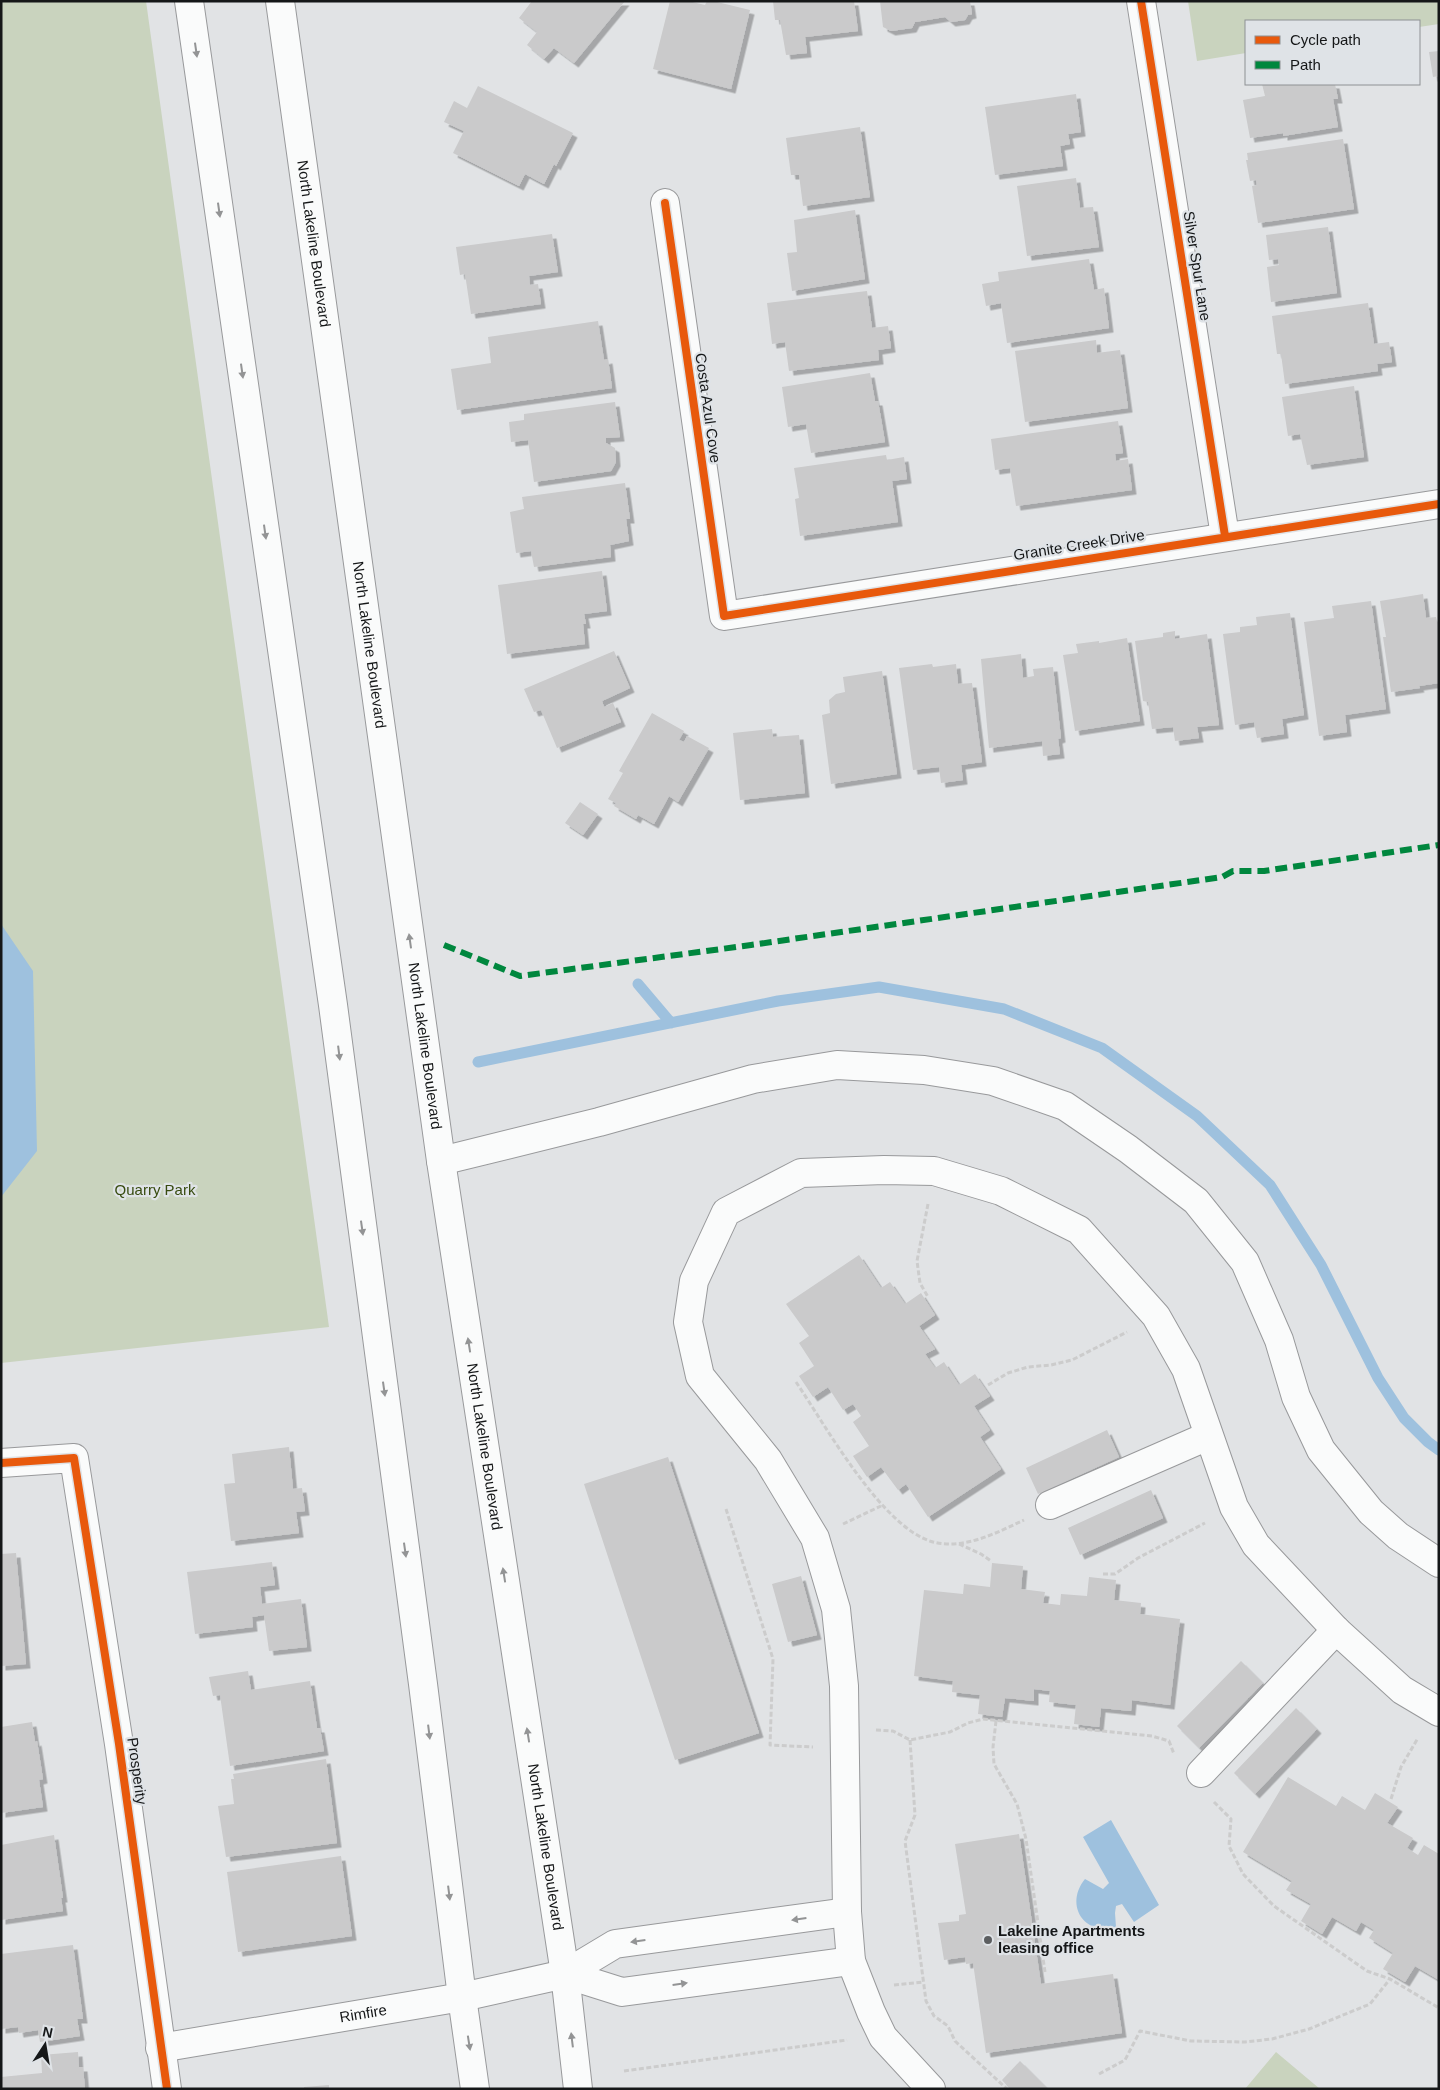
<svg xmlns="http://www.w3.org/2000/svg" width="1440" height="2090" font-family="Arial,sans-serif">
<defs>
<filter id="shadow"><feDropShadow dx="4.5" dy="4.5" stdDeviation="0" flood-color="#0004"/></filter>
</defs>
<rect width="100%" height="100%" fill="#e1e3e5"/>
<path fill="#c9d3be" d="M1,1H146L329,1327L1,1363Z
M1188,1H1439V24L1419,27V21H1246V53L1197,61Z
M1276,2052L1320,2089H1245Z"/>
<path fill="#9ec1de" d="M1,924L33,971L37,1151L1,1197Z
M1111,1820L1159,1905L1134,1922L1122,1904L1116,1906L1115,1913L1116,1927C1084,1936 1064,1905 1085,1879L1103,1889L1109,1883L1083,1837Z"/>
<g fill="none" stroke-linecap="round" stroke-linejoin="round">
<path stroke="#9ec1de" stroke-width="11" d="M638,984L671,1023
M478,1062L778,1001L879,987L1004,1009L1102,1048L1197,1116L1270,1185L1321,1265L1378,1378L1404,1418L1428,1442L1439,1450"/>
</g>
<path fill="#cacacb" filter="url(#shadow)" d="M532,1H625L574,63L554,48L544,59L527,45L537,32L519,18Z
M670,1H688L705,5L707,1H713L750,10L731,89L653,69Z
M773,1H854L858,31L805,37L807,53L786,55L780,20H775Z
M880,1H970L972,14L968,15L965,20L951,22L945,17L915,22L912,28L891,31L883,27Z
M1439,51V76L1433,77L1429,52Z
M1262,84H1335L1338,99H1333L1338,127L1283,136V133L1250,138L1243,100L1265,96Z
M478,86L573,133L556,166L554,164L544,184L525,174L519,186L453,153L464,131L444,122L454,101L467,108Z
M1076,94L1081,132L1068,134L1070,144L1060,146L1063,166L995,175L985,107Z
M860,127L870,197L803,206L799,175H791L786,138Z
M1343,139L1354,209L1258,223L1252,186L1257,185L1256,180L1250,181L1246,160H1248L1247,153Z
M1076,178L1080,208L1093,207L1099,247L1027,256L1017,186Z
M855,210L865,279L792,291L787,253L797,252L794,220Z
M1328,227L1337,293L1271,302L1267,267L1279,265L1278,259L1269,260L1266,235Z
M552,234L558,272L529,276L530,285L538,284L541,304L471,314L465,274L460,275L456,247Z
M1089,259L1094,290L1104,288L1109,328L1007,343L1001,303L986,306L982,284L999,281L998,272Z
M867,291L872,328L888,326L891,348L878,350L879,360L789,371L785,342L772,344L767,303Z
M1368,303L1374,344L1389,342L1392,362L1377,364L1378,371L1285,384L1281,354H1277L1272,316Z
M598,321L604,360L608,359L612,388L457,410L451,369L491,363L488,337Z
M1096,340L1097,353L1120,350L1128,408L1025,422L1015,351Z
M870,373L875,401H878L885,442L811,453L806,424L788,427L782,387Z
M1354,386L1364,457L1307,465L1300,434L1288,436L1282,397Z
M615,402L620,437L606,438V443L615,448L616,462L611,471L534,482L528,440L511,442L509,422L524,420V414Z
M1118,421L1123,453L1115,454L1116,461L1128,459L1132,490L1016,506L1010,468L995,470L991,439Z
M886,455L887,460L904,457L907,479L892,481L898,522L800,536L795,499L799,498L794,468Z
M625,483L630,519H626L629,541L610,545L611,557L534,567L531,551L516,553L510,512L524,509L522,497Z
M602,571L607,611L584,614L586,624H583L585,644L507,654L498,585Z
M1423,594L1426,618L1436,617L1439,629V683L1419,686L1420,688L1391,692L1383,637H1386L1380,601Z
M1371,601L1386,709L1345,715L1347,732L1319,736L1304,622L1334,618L1332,606Z
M1290,613L1304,715L1282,719L1284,734L1257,738L1254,722L1235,725L1223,634L1240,632V627L1257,625L1256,617Z
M1175,631V639L1207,634L1219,725L1197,727L1199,738L1175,741L1173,727L1152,729L1148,702L1143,701L1135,641L1163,637V633Z
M1127,638L1140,721L1075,731L1063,655L1078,653L1076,644L1099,641V643Z
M614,651L630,688L602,701L604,707L613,703L621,722L557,748L541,710L534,712L524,689Z
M1021,654L1023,678L1034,676L1033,669L1053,667L1061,738L1058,739L1060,754L1043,756L1042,741L989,748L981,659Z
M932,664L933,667L956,664L958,684L972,683L982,762L961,765L963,780L941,783L939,767L913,770L899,668Z
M882,671L897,774L831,784L822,715L830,713L829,700L836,694L845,692L843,677Z
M652,713L684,731L679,740L684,742L687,736L709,748L678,802L669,796L654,824L638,815L636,819L614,806L616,803L608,799L623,773L619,771Z
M772,729L773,737L799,735L805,793L740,800L733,733Z
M580,802L598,814L583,835L565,823Z
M859,1255L881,1288L890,1282L905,1304L921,1293L935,1315L919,1326L935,1349L925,1354L935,1368L944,1362L959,1385L975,1374L990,1396L974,1406L990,1430L980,1437L1001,1469L928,1517L906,1484L898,1490L881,1467L867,1477L853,1456L869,1446L853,1422L861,1416L853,1404L843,1410L828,1387L813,1397L799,1376L814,1366L799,1343L809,1336L786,1304Z
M1107,1430L1119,1457L1038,1494L1026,1468Z
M289,1447L293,1489L302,1488L305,1511L296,1512L299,1533L231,1541L224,1484L235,1483L232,1454Z
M668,1457L759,1733L675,1760L584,1484Z
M1151,1490L1163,1518L1080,1555L1068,1528Z
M16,1553L26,1664L1,1666V1554Z
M272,1562L275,1585L260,1587L262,1604L301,1599L307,1647L269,1651L264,1615L252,1617L253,1627L195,1634L187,1572Z
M992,1563L1023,1566L1021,1589L1045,1592L1043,1603L1060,1605L1061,1594L1087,1596L1089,1577L1116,1580L1114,1600L1141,1603L1140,1614L1180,1619L1170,1705L1132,1700L1131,1711L1101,1708L1099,1727L1074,1724L1076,1705L1049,1702L1050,1691L1034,1689V1701L1005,1698L1002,1717L978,1714L980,1695L952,1692L953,1681L914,1676L924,1590L963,1594L964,1584L990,1587Z
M801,1576L817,1635L788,1642L772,1584Z
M1241,1661L1263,1683L1199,1748L1177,1726Z
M248,1671L251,1690L310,1681L317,1728H320L324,1751L230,1766L220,1695L213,1696L209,1677Z
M1296,1708L1317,1729L1255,1794L1234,1773Z
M32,1722L35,1742L37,1741L43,1779L39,1780L43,1807L1,1813V1727Z
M326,1759L337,1843L226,1857L218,1806L234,1804L231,1779H234L233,1774Z
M1288,1777L1336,1806L1342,1796L1365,1810L1375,1793L1398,1807L1387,1823L1413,1838L1407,1848L1418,1855L1424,1845L1439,1854V1980L1415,1966L1405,1982L1383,1969L1393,1953L1369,1938L1374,1930L1361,1922L1356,1931L1332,1917L1322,1934L1301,1921L1311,1904L1286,1890L1292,1881L1243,1852Z
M1019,1834L1041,1984L1113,1974L1122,2033L986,2053L973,1963L966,1964L965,1957L944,1960L938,1923L959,1921V1915L966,1914L955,1844Z
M54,1835L63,1898H61L63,1911L1,1920V1845Z
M341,1856L352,1936L238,1952L227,1872Z
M73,1945L83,2019H77L80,2036L40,2042L38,2030L19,2033L18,2027L1,2029V1954Z
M78,2052L79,2067H83L85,2089H1V2077L42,2073L41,2055Z
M1020,2061L1048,2089H1010L1002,2080Z
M329,2085V2089H304V2087Z"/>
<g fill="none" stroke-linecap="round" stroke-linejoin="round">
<defs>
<g id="minor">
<path d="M1141,1L1225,536"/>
<path d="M665,203L724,616L1439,504"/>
<path d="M441,1161L599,1122L753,1079L837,1065L924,1070L993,1081L1065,1106L1128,1149L1196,1201L1245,1262L1279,1340L1296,1397L1321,1450L1371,1512L1398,1536L1439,1563"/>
<path d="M1,1463L74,1458L119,1744L167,2089"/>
<path d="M1050,1505L1208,1436"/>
<path d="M1201,1773L1336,1630"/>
<path d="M565,1974L622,1992L851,1961"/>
<path id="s1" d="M160,2048L462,1997L565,1974L615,1944L847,1912"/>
<path d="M931,2089L883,2037L871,2012L851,1961L847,1912L844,1686L836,1609L815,1538L768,1460L700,1376L688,1322L694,1281L726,1212L801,1173L884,1170L934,1171L1001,1191L1079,1230L1156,1316L1186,1369L1234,1507L1256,1545L1336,1630L1402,1690L1439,1712"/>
</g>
<g id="major">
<path d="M189,1L333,1005L423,1684L462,1997L475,2089"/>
<path id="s2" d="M280,1L441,1161L565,1974L578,2089"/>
</g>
</defs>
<use href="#minor" stroke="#98999b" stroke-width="30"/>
<use href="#major" stroke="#98999b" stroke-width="30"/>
<path stroke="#ccc" stroke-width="3" stroke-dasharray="5 2.5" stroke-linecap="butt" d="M928,1204L917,1261L920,1283L928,1297
M796,1382C826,1426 882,1528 933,1542C964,1550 996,1533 1024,1520
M988,1385L1008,1373L1028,1367L1051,1365L1072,1360L1127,1332
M726,1509L773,1659L770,1745L813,1747
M843,1524L881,1506
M959,1544L981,1554L991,1561
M1103,1574H1115L1138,1558L1205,1523
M996,1721L993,1747L994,1764L1017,1804L1026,1839L1045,1972
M876,1730L893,1731L910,1740L950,1732L968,1723L983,1719L1152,1736L1169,1741L1174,1754
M910,1740L915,1815L905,1841L926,2001L934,2016L948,2026L955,2041L1007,2089
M1391,1799L1401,1767L1418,1738
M1214,1802L1231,1819L1229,1846L1243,1874L1274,1906L1367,1971L1390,1979L1439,2008
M894,1985L923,1982
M624,2071L847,2040
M1099,2074L1125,2060L1140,2031L1191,2041L1245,2042L1272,2039L1309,2029L1370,2004L1390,1979"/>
<use href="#minor" stroke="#fafbfb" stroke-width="28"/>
<use href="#major" stroke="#fafbfb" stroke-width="28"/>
<path stroke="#00873e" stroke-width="6" stroke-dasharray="12 6" stroke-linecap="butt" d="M444,945L520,976L751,945L1222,877L1233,871H1264L1439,845"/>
<defs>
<path id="cycleway" d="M1141,1L1225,536
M665,203L724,616L1439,504
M1,1463L74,1458L119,1744L167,2089"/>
</defs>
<use href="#cycleway" stroke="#dfe3e7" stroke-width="11"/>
<use href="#cycleway" stroke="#e8590c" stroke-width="8"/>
</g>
<defs><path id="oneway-solid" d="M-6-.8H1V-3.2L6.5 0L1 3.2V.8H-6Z" transform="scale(1.25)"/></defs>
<g fill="#939495">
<use href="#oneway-solid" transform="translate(196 50) rotate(82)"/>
<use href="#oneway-solid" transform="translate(219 210) rotate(82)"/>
<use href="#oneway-solid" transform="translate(242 371) rotate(82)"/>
<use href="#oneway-solid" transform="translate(265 532) rotate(82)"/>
<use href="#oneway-solid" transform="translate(410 941) rotate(-98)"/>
<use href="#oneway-solid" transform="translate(339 1053) rotate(83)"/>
<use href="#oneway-solid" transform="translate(362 1228) rotate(82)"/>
<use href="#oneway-solid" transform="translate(469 1345) rotate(-99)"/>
<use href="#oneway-solid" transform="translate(384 1389) rotate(82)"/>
<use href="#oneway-solid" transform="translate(405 1550) rotate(82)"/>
<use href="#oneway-solid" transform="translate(504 1575) rotate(-99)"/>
<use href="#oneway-solid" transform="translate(429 1732) rotate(83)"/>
<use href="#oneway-solid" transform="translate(528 1735) rotate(-99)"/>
<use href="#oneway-solid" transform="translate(449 1893) rotate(83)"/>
<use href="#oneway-solid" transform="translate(799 1919) rotate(172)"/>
<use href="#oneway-solid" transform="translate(638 1941) rotate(172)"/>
<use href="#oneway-solid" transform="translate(680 1984) rotate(-8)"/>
<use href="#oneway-solid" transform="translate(572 2040) rotate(-97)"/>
<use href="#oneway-solid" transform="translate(469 2043) rotate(81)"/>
</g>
<circle fill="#5c5e60" stroke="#dfe3e7" stroke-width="2" cx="988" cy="1940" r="5"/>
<g text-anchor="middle" stroke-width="4.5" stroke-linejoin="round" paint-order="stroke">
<g font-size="15" fill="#151718" stroke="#dfe3e7">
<text dy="5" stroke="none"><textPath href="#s2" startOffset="245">North Lakeline Boulevard</textPath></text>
<text transform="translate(1197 266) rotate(81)" y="5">Silver Spur Lane</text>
<text transform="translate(708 408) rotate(82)" y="5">Costa Azul Cove</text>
<text transform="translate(1079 545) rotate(-9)" y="5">Granite Creek Drive</text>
<text dy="5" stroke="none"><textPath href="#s2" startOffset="650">North Lakeline Boulevard</textPath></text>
<text dy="5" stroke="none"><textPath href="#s2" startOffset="1055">North Lakeline Boulevard</textPath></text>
<text dy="5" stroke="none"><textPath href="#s2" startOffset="1460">North Lakeline Boulevard</textPath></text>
<text transform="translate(137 1771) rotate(82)" y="5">Prosperity</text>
<text dy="5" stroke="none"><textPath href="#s2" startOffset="1865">North Lakeline Boulevard</textPath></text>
<text dy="5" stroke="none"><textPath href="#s1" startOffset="206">Rimfire</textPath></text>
</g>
<g font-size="15" fill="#374b0f" stroke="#dfe3e7">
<text x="155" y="1195">Quarry Park</text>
</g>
<g font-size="15" font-weight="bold" fill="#151718" stroke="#dfe3e7" text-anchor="start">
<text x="998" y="1936">Lakeline Apartments<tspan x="998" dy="17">leasing office</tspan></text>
</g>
</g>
<rect width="1440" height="2090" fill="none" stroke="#151718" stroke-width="5"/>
<rect x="1245" y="20" width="175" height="65" fill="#dfe3e7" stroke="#8e9194"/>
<rect x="1255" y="36" width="25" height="8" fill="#e8590c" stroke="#8e9194"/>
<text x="1290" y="45" font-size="15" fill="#151718">Cycle path</text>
<rect x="1255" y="61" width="25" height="8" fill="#00873e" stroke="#8e9194"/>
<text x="1290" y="70" font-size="15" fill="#151718">Path</text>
<g transform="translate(45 2045) rotate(12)" stroke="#dfe3e7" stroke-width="4" paint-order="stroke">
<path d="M0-4L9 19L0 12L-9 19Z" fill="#151718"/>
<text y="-8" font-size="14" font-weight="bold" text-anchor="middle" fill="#151718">N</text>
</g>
</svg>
